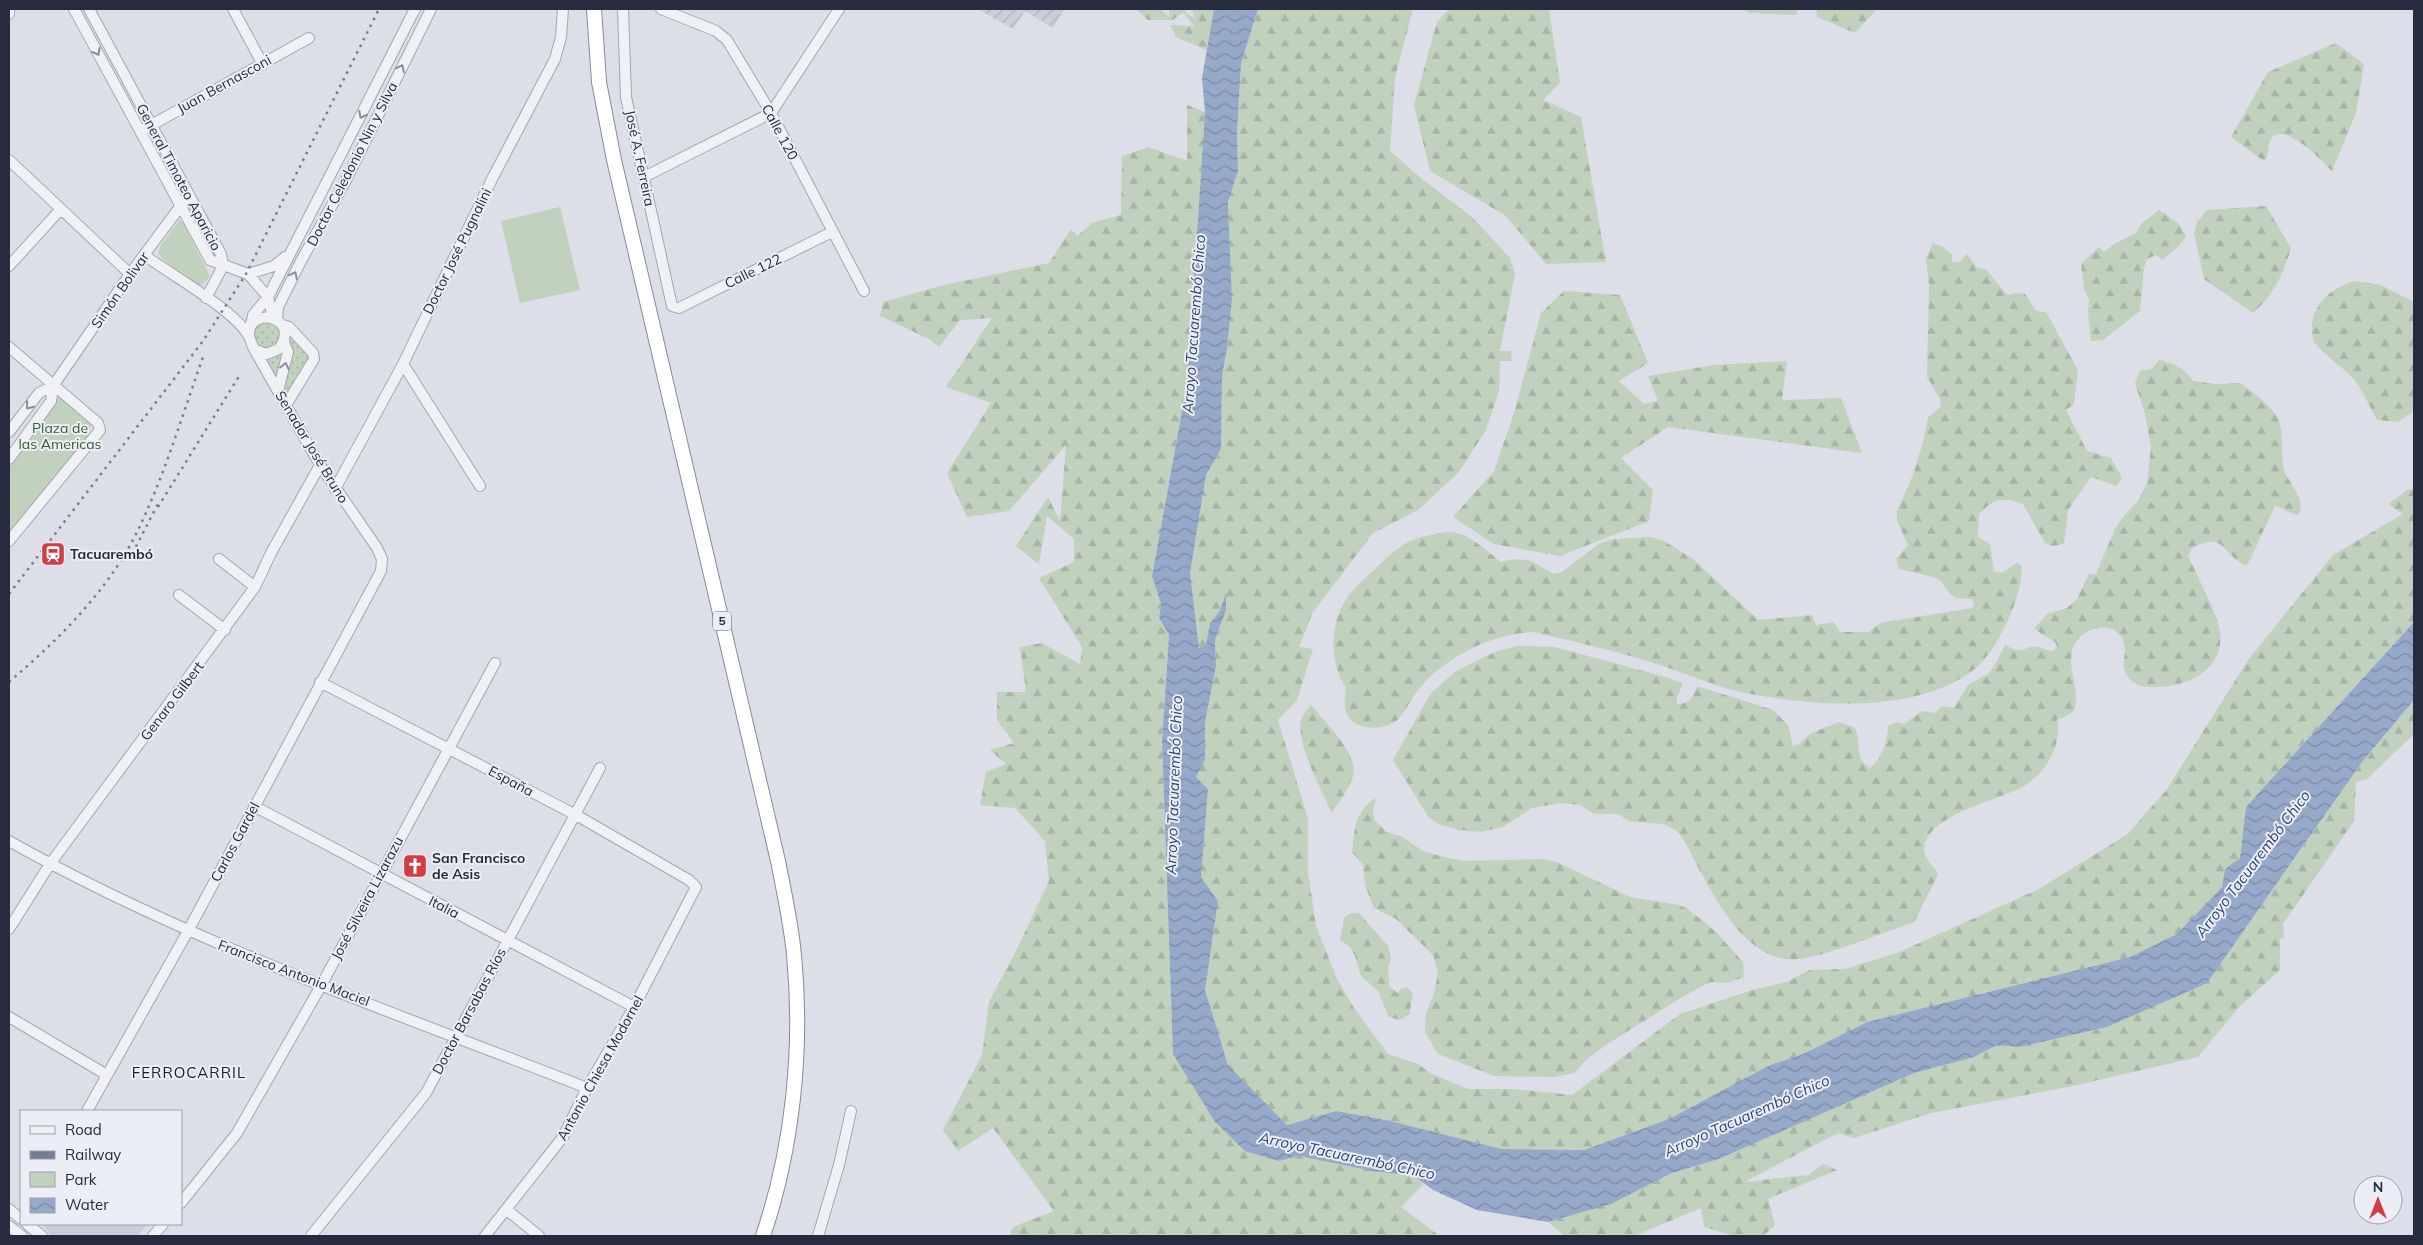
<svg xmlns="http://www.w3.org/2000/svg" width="2423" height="1245" font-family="Mulish,sans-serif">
<defs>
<pattern id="industrial-furrows" width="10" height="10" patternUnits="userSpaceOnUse" patternTransform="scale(1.25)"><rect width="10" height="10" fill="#caced9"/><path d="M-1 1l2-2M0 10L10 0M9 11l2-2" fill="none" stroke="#adb1bb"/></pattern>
<pattern id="grass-dots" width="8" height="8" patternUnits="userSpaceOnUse" patternTransform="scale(1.25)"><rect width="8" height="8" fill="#c0d1bd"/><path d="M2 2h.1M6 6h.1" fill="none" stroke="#a5b4a4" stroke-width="1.8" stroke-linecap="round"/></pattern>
<pattern id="forest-firs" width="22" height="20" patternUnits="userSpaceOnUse" patternTransform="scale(1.25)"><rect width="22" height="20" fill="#c0d1bd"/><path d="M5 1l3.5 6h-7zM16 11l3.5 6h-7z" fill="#a5b4a4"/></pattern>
<pattern id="water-waves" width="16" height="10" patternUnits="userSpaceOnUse" patternTransform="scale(1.25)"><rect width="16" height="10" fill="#96a9c9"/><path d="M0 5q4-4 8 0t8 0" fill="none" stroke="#7a8aa5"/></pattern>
</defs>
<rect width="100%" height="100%" fill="#dcdfe7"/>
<path fill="#caced9" d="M42,1224H148L137,1236H51Z"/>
<path fill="url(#industrial-furrows)" d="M978,9H1064L1053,28L1025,11L1013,29Z"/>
<path fill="url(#grass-dots)" d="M254 335a13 13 0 1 1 26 0a13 13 0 1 1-26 0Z
M286,330L310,355L311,360L288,393L284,390L293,357Z
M281,353L283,354L278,382L265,358Z"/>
<path fill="url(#forest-firs)" d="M1136,9H1160L1169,17V9H1185L1187,14L1196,19L1191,9H1214L1207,50L1176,37L1170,25L1194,26L1183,12L1173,20H1148Z
M1258,9H1413L1395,77L1390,151L1422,179L1472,217L1510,258L1515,273L1500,351H1511L1512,361H1500L1499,391L1486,430L1459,472L1418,510L1373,533L1313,612L1299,647L1313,649L1297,700L1278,720L1308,819V872L1316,926L1338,981L1354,1008L1388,1054L1418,1064L1430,1073L1468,1089H1515L1572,1095L1680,1014L1749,991L1789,981L1809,970L1845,969L1897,953L2037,890L2128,834L2167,789L2248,660L2333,555L2403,514L2388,504L2409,489L2414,490V622L2246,807L2240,859L2225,869L2222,887L2177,934L2130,957L1867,1022L1803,1054L1770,1065L1669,1119L1584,1150L1502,1149L1386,1120L1336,1111L1287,1125L1228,1065L1205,990L1218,901L1201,877L1208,789L1196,777L1205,760V722L1216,666L1215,640L1226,610V595L1220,611L1210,623L1206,644L1199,649L1190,573L1206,475L1221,449L1222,376L1227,349L1232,299L1228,202L1238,171L1237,132L1241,63Z
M1449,9H1549L1560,83L1543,100L1581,117L1606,262L1546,264L1506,216L1430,171L1414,105L1437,22Z
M1742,9H1797V15L1750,13Z
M1816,9H1877L1855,33L1817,17Z
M2336,43L2364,64L2356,113L2332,171C2322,161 2289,125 2273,136C2266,142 2271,152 2264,161L2231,137L2268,72Z
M1187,105L1205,112L1187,384L1152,576L1161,604L1159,618L1169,635L1162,741L1173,1054L1279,1161L1331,1147L1372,1171L1414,1176L1424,1184L1401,1207L1437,1234L1433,1236H1009L1013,1227L1054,1211L993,1128L958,1151L943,1130L982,1055L989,1002L1016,951L1049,881L1045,841L1015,808L980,805L986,772L1006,764L990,750L1014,743L997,720V692H1026L1020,647L1042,643L1080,664L1082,647L1039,578L1074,562V539L1047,516L1039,564L1016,546L1048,497L1060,521L1066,445L1009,511L967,517L947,473L991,403L946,387L992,318L960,320L939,347L929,339L880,316L883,302L944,285L1049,263L1071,229L1077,236L1092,223L1121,215L1122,156L1149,147L1187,161Z
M2266,206L2291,248C2284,273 2273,296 2253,313L2204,279L2194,233L2197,222L2207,210Z
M2159,210L2179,224L2186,237L2177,248L2162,260L2156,255L2147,259L2144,268L2140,311L2103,340L2091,341L2088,314L2089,299L2084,289L2081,264L2099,247L2104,252L2116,243L2136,233L2141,224Z
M1933,243L1943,247L1952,255V262H1960L1967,254L1977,268L1986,269L2007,295L2015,293L2025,294L2036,311L2046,312L2078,370L2074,404L2066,410L2087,451L2111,458L2122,478L2116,486L2091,477L2068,510L2064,544L2052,546L2045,543L2023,504C2002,497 1995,498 1979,514L1978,537L1990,544L1994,571L2002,573L2016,563L2022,566C2021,589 2014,610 2003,630C1994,648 1982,666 1965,676C1906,713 1816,706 1751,694C1719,688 1687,674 1657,664C1615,651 1574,641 1532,632C1491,634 1445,657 1419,689C1413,696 1401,719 1395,722C1380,730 1355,731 1347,714C1343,706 1345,696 1346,688C1330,664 1329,627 1345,601C1353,588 1365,579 1376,568C1396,549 1403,541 1430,535C1436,534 1443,532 1449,532C1470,533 1485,550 1501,562C1528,555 1531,562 1554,574L1562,572L1600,543L1614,539L1651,537L1664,541L1693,559L1758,620L1812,615L1816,625L1834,622L1840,632H1868L1880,623L1972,608L1974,603L1972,599L1956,598L1950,594L1941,581L1933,577L1899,569L1896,559L1908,545L1897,521V511L1913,475L1923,442L1928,417L1941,407L1940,399L1927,377L1929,285L1926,258Z
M2355,281L2381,285L2414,302V411L2398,422L2377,420C2369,406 2363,390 2352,377C2340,365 2325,356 2315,343C2312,338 2311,330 2312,324C2315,301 2334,287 2355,281Z
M1564,291L1620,295L1648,363L1619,381L1644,404L1658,401L1648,376L1714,365L1787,361L1782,400L1841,398L1862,453L1668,427L1621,458L1653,490L1649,521L1560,556L1494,544L1453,517L1494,471L1514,413L1541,313Z
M2159,360C2174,363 2184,368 2193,381L2214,384L2240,383C2253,392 2269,404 2277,417C2285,431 2280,454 2284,470C2289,484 2308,502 2298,515C2288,514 2284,507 2275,506L2248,564L2244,565C2221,552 2225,532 2193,547L2188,555C2197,576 2208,596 2216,617C2231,657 2205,680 2169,686C2159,687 2148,688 2138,685C2133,683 2127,677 2125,672C2122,665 2125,657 2125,649C2123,629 2106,623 2089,631C2044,654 2104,711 2057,719C2062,745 2047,772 2024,786C2001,800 1926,814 1924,849C1924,860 1935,866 1938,875L1914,922C1879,934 1842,950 1806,958C1742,972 1707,880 1682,837L1676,830L1663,824L1629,821L1618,814H1594L1580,805L1561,803L1532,808L1503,827L1480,832L1459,830L1439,824L1429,818L1393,760L1431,693L1456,671L1497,651L1517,646L1555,647L1669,678L1683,684L1677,697V704C1690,704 1693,697 1697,686L1773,710L1788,725L1793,746L1799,744L1811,733L1839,722L1855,728C1862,744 1853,757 1870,768C1883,758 1887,742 1888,726L1897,722L1904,724L1922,711L1935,713L1942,706L1954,708L1968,685L1988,674L1995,665L2005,645C2024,656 2024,645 2038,647C2043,648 2048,651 2054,651L2057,646L2055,642L2034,629L2047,614L2067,608L2077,599L2089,574H2096L2115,529L2122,518L2137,502L2147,484L2151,447L2145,414L2135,383L2140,371L2152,369Z
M2414,700V734L2367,779L2356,782L2354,821L2283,924L2284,937L2280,939V970L2239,1007L2198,1057L2068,1087L1931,1113L1854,1138L1838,1133L1744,1182L1809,1175L1823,1164L1837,1170L1768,1199L1775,1225L1763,1236H1734L1704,1227L1701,1208L1634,1236H1565L1548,1222L1611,1204L1672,1173L1719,1159L1914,1073L1974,1057L1997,1045L2020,1047L2107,1027L2246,928L2362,762Z
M1311,705C1324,721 1360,755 1353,776C1350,789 1338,802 1332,813C1323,793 1293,739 1302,717C1304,713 1308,709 1311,705Z
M1376,798L1373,810L1374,820L1387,832L1401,836L1423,851L1444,857L1464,861L1543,859L1557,862L1630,897L1679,905L1688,909L1716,932L1743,962L1744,977L1728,983L1710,982L1684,996L1609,1043L1587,1059L1574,1073L1554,1077L1494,1076L1438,1054L1425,1032L1426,1013L1434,994L1438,972L1433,955L1396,919L1374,908L1365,885L1363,865L1352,852C1355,828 1354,812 1376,798Z
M1351,913H1359L1388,946L1391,958L1388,968L1389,986L1397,993L1402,988H1408L1413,994L1409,1015L1399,1020L1389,1017L1378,991L1361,976L1355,956L1350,947L1340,940L1344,918Z"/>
<path fill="#c0d1bd" d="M560,207L580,290L520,303L501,221Z
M179,220L182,221L210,276L202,285H199L162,259L158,253L161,245Z
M60,396L92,421L88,439L62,468L9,547V465L28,442Z"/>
<path fill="url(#water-waves)" d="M1214,9H1258L1241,63L1237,132L1238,171L1228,202L1232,299L1227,349L1222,376L1221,449L1206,475L1190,573L1199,648L1206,644L1210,623L1220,611L1226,593V610L1215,640L1216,666L1205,722V760L1196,777L1208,789L1201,877L1218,901L1205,990L1228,1065L1287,1125L1336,1111L1386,1120L1502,1149L1584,1150L1669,1119L1770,1065L1803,1054L1867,1022L2130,957L2177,934L2222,887L2225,869L2240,858L2246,807L2414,622V700L2362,762L2207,983L2107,1027L2020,1047L1997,1045L1974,1057L1914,1073L1719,1159L1672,1173L1611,1204L1548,1222L1477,1210L1433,1190L1414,1176L1372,1171L1331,1147L1279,1161L1245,1151L1215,1122L1173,1054L1162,741L1169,635L1159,618L1161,604L1152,576L1187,384L1205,112L1202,78Z"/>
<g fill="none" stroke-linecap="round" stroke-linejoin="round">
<path stroke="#96a9c9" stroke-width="16" d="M1295,1147L1369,1162"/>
<defs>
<path id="minor" d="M74,9L210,260L248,274L268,297L273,318
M89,9L221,254L223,266
M233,9L262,63
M623,9L626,97L672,306L679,308L832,232
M661,9L716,31L727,40L771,113L864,291
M9,14V9
M146,128L309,38
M9,160L130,274
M644,177L771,113L839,9
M144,255C170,274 234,310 248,335
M9,266L60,210
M248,274L274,266L285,257
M206,298L223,266
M277,320L278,307L301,261L346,180L431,9
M251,324L253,315L268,297L415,9
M283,325L289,327L313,353L314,359L286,405
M9,347L98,423L100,430L9,541
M403,364L480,486
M278,391L288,352L284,342
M9,432L39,393L53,386
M9,459L51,401L53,386L130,274L188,196
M335,489L403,364L492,179L555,59L561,37L563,9
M219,559L255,587
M179,595L225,630
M320,682L576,815L689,880L696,887L634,1007L587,1088L563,1137L485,1236
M254,806L634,1007
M9,841C191,944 392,1011 587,1088
M9,929L50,864L255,587L271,553L320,465
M9,1017L107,1075
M87,1111L188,931L381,571L382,559L377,548L320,465L254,349C252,344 249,338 249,334C249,306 302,316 279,349L266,354L254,349
M181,1203L237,1133L322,984L495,663
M9,1209L21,1219
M507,1210L539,1236
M27,1224L42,1236
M9,1226L22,1236
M153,1236L163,1224
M311,1236L426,1093L600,768
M818,1236L839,1165L851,1111"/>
<path id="highway" d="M594,9L599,82L614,160L778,861C784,892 791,923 794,955C803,1048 793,1147 763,1236"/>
</defs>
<use href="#minor" stroke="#a2a6b1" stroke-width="12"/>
<use href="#highway" stroke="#838b9e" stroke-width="16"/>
<use href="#minor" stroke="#eff1f5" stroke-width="10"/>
<use href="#highway" stroke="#fff" stroke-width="14"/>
<path stroke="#757d91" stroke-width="2.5" stroke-dasharray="2.5 5" stroke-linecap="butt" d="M158,507L241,373
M129,560L160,500
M9,594L203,341L246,274L379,9
M9,682C58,640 108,591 137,532C164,477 182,416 203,357"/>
</g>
<defs><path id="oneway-chevron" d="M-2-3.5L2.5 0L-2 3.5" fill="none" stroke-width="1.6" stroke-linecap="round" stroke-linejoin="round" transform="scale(1.25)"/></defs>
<g stroke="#8a8e9a">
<use href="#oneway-chevron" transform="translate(97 52) rotate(62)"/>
<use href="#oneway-chevron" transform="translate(401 68) rotate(-64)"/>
<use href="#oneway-chevron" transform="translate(362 115) rotate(117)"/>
<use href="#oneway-chevron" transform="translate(294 275) rotate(-64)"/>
<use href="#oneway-chevron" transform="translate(285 366) rotate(-78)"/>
<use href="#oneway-chevron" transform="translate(29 406) rotate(128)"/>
</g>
<defs>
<symbol id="station-square" viewBox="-11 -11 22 22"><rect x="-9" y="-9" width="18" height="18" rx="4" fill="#d23c43" stroke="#eceef5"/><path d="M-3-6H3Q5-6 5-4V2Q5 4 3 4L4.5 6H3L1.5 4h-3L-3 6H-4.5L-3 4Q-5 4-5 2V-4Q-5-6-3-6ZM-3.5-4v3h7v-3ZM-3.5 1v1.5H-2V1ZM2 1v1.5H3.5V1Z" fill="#fff"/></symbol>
<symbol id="church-square" viewBox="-11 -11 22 22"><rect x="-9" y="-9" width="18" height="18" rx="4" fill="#d23c43" stroke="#eceef5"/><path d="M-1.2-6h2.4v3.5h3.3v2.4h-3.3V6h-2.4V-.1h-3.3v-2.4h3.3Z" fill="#fff"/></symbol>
</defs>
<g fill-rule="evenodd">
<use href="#station-square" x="39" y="540" width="28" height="28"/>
<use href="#church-square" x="401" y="852" width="28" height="28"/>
</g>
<g text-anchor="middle" stroke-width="4" stroke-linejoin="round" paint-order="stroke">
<rect fill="#eceef5" stroke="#616675" stroke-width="1" x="713" y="611.5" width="18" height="19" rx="4"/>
<g font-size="12" font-weight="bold" fill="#262c3e">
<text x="722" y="625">5</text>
</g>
<g font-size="14" fill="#262c3e" stroke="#eceef5">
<text transform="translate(224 84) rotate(-29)" y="5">Juan Bernasconi</text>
<text transform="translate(780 132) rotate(62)" y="5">Calle 120</text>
<text transform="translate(640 158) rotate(78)" y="5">José A. Ferreira</text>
<text transform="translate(352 164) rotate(-63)" y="5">Doctor Celedonio Nin y Silva</text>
<text transform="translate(179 177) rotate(62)" y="5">General Timoteo Aparicio</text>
<text transform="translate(457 251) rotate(-64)" y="5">Doctor José Pugnalini</text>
<text transform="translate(753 271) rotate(-26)" y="5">Calle 122</text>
<text transform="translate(120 290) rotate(-55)" y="5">Simón Bolivar</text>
<text transform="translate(312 447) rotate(59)" y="5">Senador José Bruno</text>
<text transform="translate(172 701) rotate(-53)" y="5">Genaro Gilbert</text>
<text transform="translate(511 781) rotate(28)" y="5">España</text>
<text transform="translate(235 842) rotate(-62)" y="5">Carlos Gardel</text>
<text transform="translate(367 898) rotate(-62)" y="5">José Silveira Lizarazu</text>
<text transform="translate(444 907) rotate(27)" y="5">Italia</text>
<text transform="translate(294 973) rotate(21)" y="5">Francisco Antonio Maciel</text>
<text transform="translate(469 1011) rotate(-62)" y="5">Doctor Barsabas Ríos</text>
<text transform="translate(600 1068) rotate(-61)" y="5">Antonio Chiesa Modornel</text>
</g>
<g font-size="14" fill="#365a33" stroke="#eceef5">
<text x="60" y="433">Plaza de<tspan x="60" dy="16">las Americas</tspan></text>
</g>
<g font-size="14" font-weight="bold" fill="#262c3e" stroke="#eceef5" text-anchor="start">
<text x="70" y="559">Tacuarembó</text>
<text x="432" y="863">San Francisco<tspan x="432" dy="16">de Asis</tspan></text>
</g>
<g font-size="15" font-style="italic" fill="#2f4673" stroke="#eceef5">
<text transform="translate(1194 324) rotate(-86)" y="5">Arroyo Tacuarembó Chico</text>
<text transform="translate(1174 785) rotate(-88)" y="5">Arroyo Tacuarembó Chico</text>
<text transform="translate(2253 864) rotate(-53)" y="5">Arroyo Tacuarembó Chico</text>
<text transform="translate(1747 1116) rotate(-24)" y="5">Arroyo Tacuarembó Chico</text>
<text transform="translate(1347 1156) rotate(12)" y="5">Arroyo Tacuarembó Chico</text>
</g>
<g font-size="15" letter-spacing="1" fill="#181d2e" stroke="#eceef5">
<text x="189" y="1078">FERROCARRIL</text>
</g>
</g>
<rect width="2423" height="1245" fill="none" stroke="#262c3e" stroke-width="20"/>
<rect x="20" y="1110" width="162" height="115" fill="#eceef5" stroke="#9da0ac"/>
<rect x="30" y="1126" width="25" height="8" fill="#eff1f5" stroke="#9da0ac"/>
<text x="65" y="1135" font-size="15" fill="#262c3e">Road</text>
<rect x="30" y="1151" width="25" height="8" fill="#757d91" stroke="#9da0ac"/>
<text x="65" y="1160" font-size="15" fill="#262c3e">Railway</text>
<rect x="30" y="1172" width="25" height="15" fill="#c0d1bd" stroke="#9da0ac"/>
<text x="65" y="1185" font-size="15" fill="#262c3e">Park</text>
<rect x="30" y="1198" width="25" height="15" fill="url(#water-waves)" stroke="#9da0ac"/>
<text x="65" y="1210" font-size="15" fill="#262c3e">Water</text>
<g transform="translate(2378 1200)"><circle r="24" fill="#eceef5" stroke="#9da0ac"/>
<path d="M0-4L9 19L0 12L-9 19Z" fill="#d23c43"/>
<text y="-8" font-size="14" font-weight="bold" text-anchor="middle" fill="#262c3e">N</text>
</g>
</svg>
